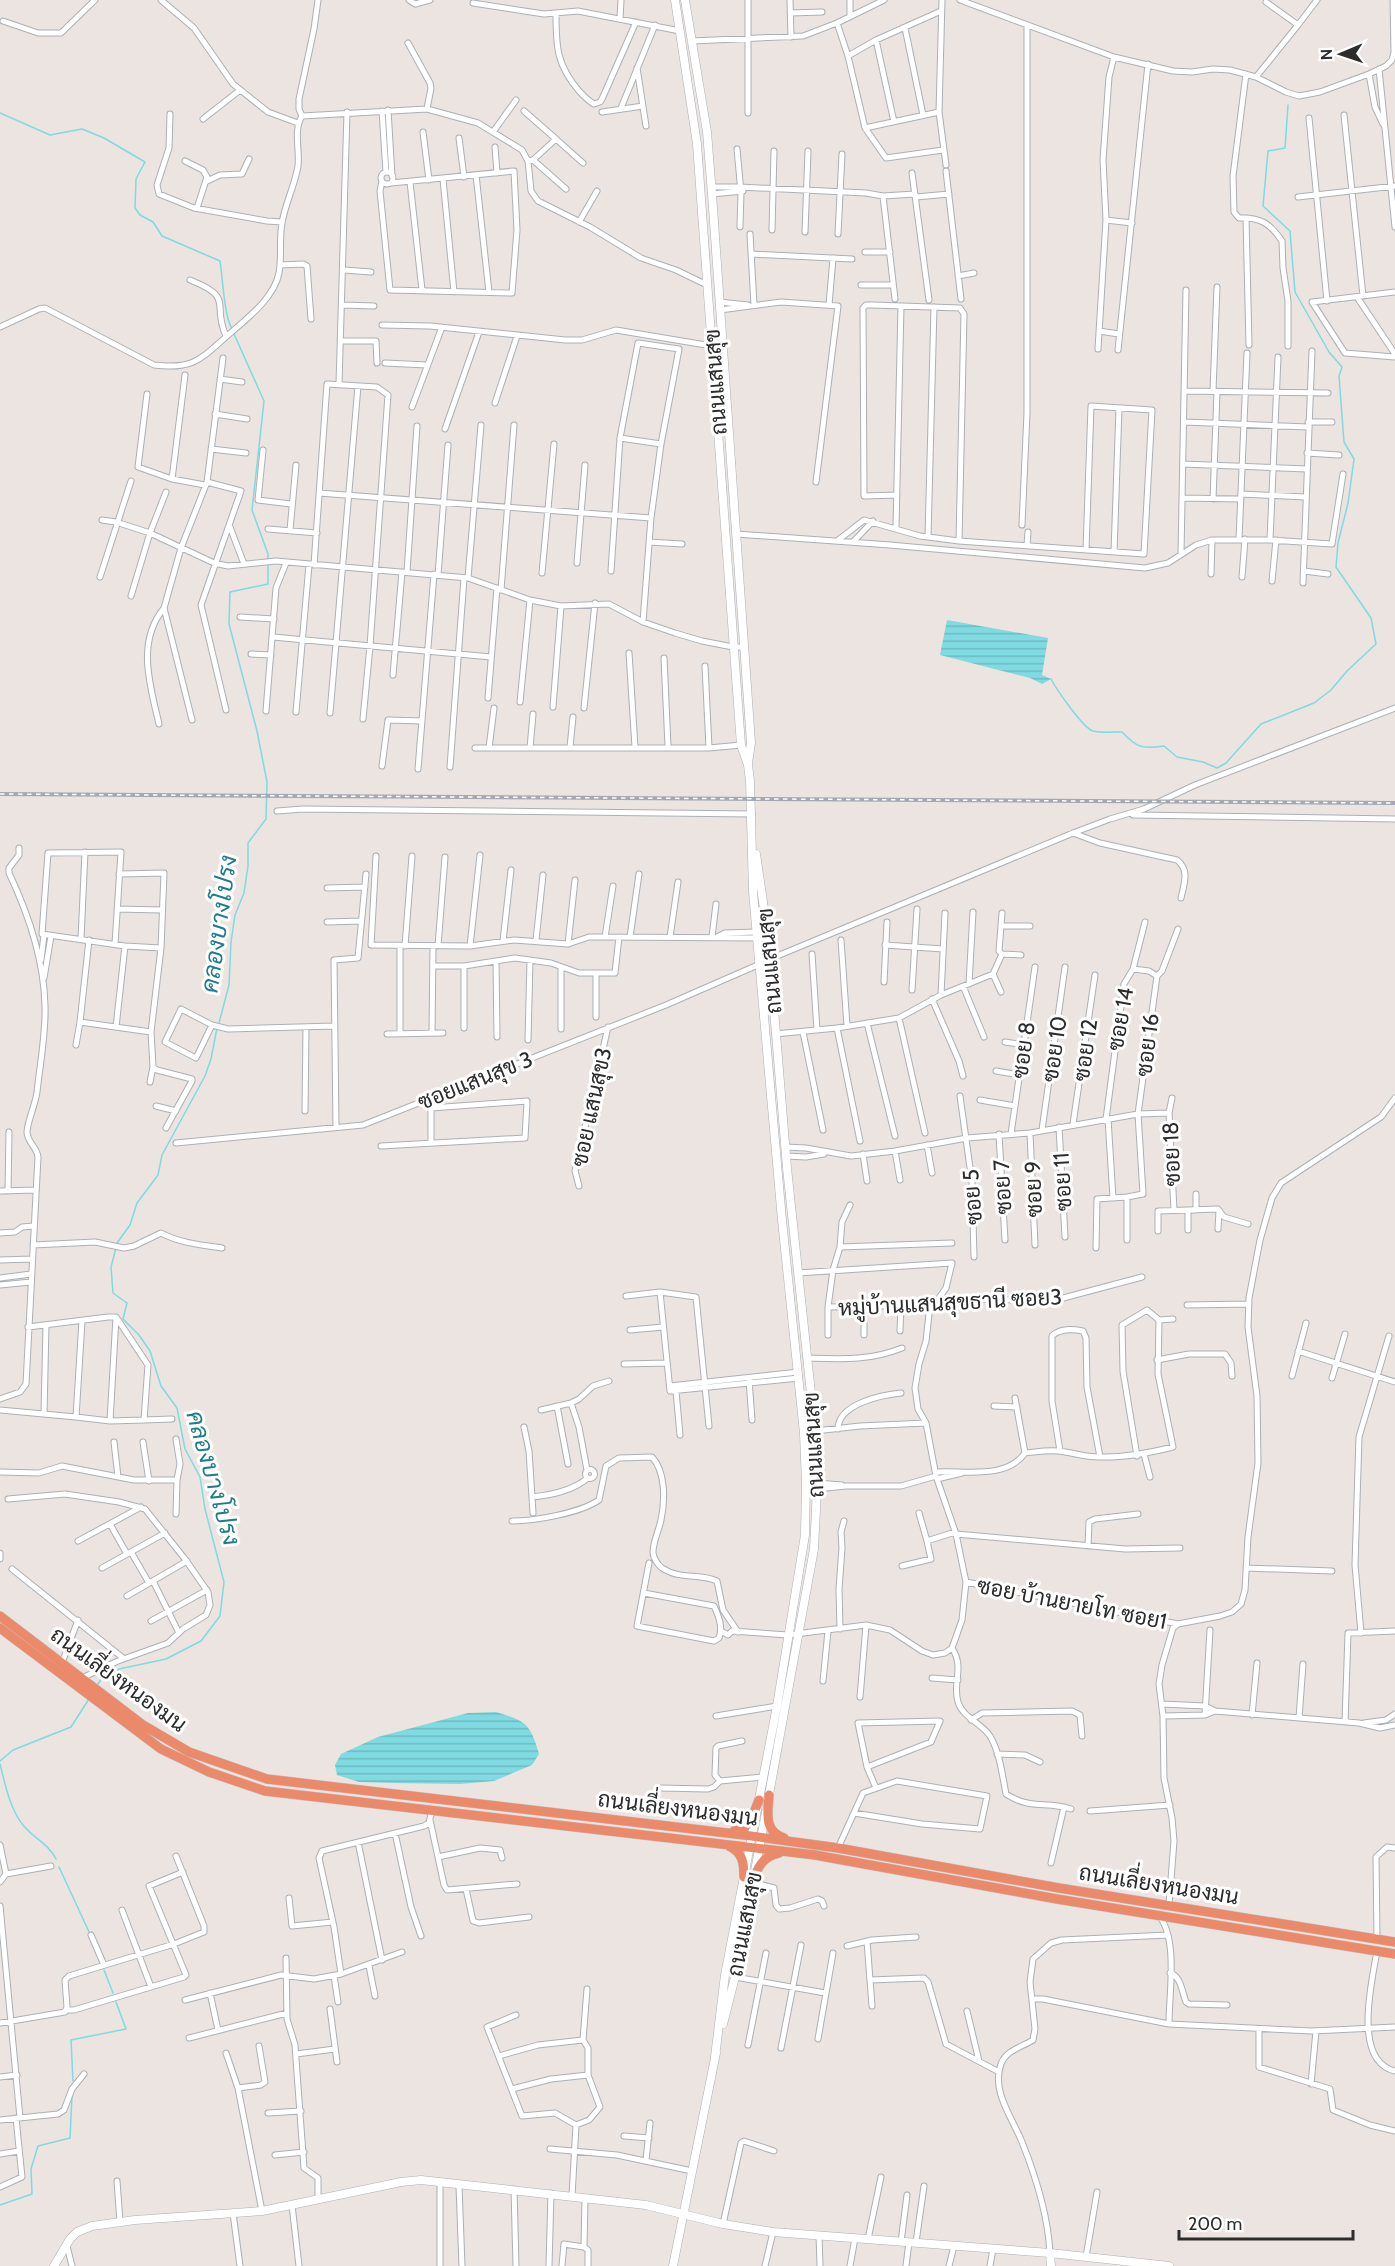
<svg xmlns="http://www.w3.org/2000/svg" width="1395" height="2266" font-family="Cabin,Sarabun,sans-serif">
<defs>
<pattern id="water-rules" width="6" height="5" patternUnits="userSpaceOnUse" patternTransform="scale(1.5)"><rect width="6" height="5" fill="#7fdae1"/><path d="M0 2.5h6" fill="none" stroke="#6ebbc1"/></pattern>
</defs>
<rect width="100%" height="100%" fill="#ebe4e0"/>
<path fill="url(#water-rules)" d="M947,620L1048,638L1042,675L1051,679L1042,684L1030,678L940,655Z
M496,1712C526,1721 530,1723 539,1754L532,1765L494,1781L460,1784L392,1783L359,1782L337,1775L335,1765L341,1754L378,1737L468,1713Z"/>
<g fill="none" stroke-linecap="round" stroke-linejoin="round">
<path stroke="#7fdae1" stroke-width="1.5" d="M0,113L50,135L82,129L104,138L145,162L136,179L135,208L140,215L153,222L162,236L220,261C223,280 224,315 232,329
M234,334L264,401L252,510L268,554V559
M1051,679C1057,690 1083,728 1093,731C1101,733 1113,732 1122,732C1137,748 1142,749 1164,746L1177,757L1203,762L1217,768L1226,763L1261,724L1314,703L1331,690L1347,671L1376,644L1371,618L1336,567L1338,543L1348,503L1354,459L1344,442L1339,376L1342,367L1329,352L1295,292L1290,231L1263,206L1268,151L1285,148L1288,105
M219,1023L229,985L231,942L235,915L244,893L248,866V843L266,819L267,782L257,731L229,624L230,592L268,584V564
M117,1243L130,1225L137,1203L158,1175L162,1155L205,1076L211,1059L217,1028
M98,1684L103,1676L119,1669L166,1659L201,1641L220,1616L224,1582L205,1509L200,1477L185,1449L177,1408L161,1386L150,1351L139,1335L123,1319L127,1303L113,1293L111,1267L116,1248
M0,1761L13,1750L71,1727L89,1699
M0,1764C5,1784 10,1809 23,1825C33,1838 49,1844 56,1859
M59,1867L90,1934
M104,1970L113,1993
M73,2081L71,2040L126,2029L116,2002
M0,2205L32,2194L31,2169L38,2146L70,2138L72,2096"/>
<defs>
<path id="street" d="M161,0L194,28L233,84L268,112L298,123
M409,0L415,4L430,0
M748,0V113
M790,0L791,37
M942,0L939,112L946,165
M960,0L1114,57L1173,71L1192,72L1213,69L1230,70L1256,77L1286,92L1299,96L1320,92L1369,74L1386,66L1392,60L1394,52L1393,0
M1266,2L1298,25L1317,0
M473,3L544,14L578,11L680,31
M790,13L822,12
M556,15C556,48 557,65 579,91C584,96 588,101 594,104L600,102L602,99L636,22
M850,16V0
M620,19L621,0
M3,21L38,33H61L95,0
M837,23L848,56L865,128L886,158L943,150
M905,28L923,115
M876,40L894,122
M692,41L803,36L837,23L884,0
M408,43L430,83L431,88L427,109
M848,56L876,40L941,11
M637,68L646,126
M1379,69L1395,227
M1246,74L1233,176L1234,212L1239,218C1260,217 1270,223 1282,241L1283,268L1288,301V346
M1369,74L1375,107L1383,124
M1256,77L1298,25
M621,108L655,25
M388,110L392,176
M382,111L386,172
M524,111L556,139L533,160L528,161
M602,112L643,106
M170,114L169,148L157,185L159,194L194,208L267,221L282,222
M1344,115L1363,296
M302,116L427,109L478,123L522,150L528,161L531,191L538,201L590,227L641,258L676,270L707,285
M302,116L299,109V99L314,29L318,0
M1309,118L1327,301
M203,119L240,90
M865,128L939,112
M423,132L429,180
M493,132L516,100
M459,138L464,177
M556,139L583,163
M495,147L497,173
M737,149L741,192L740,227
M533,160L566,189
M185,161L203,170L207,177L197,208
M946,171L961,299
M381 178a6 6 0 1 1 12 0a6 6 0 1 1-12 0Z
M912,173L929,300
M476,175L489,292
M443,179L454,292
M207,181L220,175L242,174L249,159
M382,181L380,191L390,290L512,293L517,230L514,171L391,183
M410,182L422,290
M711,187H739L866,193L883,196L915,194
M712,194L743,191
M883,196L895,299
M916,197L949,194
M1298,197L1395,186
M1246,218L1249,345
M1106,220L1132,223
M579,222L597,191
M772,230L774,151
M805,232L808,151
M750,234L754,305
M838,234L842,154
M865,252H890
M751,254L852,259
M280,265L303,264L307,266L311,319
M344,270L371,272
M958,276L974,273
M190,280C236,298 211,304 226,336
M861,285H893
M1395,292L1312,302L1345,353L1395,357
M1357,297L1395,354
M719,302L748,305
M343,305L374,306
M829,305L833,258
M720,310L781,302L838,306L816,482
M382,325L430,326L565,340H582L616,330L712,346
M0,327L39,309L45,308L154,365C193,370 201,359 227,336C245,320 274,299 279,273C282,257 279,240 282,223C285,204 295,185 298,166C300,149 293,131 302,116
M1099,331L1119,334
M342,341H376L377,363
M1098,349L1106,220L1103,160L1109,77L1114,57
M1118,350L1148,64
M385,363L427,365
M220,379L242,382
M339,384L347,112
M1185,391L1328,393
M1213,391L1217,287
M147,394L138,467L172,479L205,485
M495,403L517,336
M412,407L442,327
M215,414L247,419
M1184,422L1308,427
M1308,422H1332
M445,429L479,332
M620,438L661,444
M211,449L246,453
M263,450L258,500L291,504
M1307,453L1339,455
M1183,464L1306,469
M172,479L185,375
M207,482L241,491L201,605L226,710
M319,493L651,518
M1241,494L1305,497
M897,495L864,496L863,308L866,305H873L960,308L964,314L959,541
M1182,498L1241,499
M1213,499L1217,392
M102,520L116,522L150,533L214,563L228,566L276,561L468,578L530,600L561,606L609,604L643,622L675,633L702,641L733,647H743
M1022,525L1027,413V25
M230,527L244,564
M896,527L901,306
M268,529L317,533
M290,530L296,465
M736,534L890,545L1145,568L1168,563L1196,545L1212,540H1270L1332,544L1343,474
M928,537L934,307
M1239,539L1247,353
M1270,540L1278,357
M837,541L864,520L920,536L959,541L1144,554L1152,410L1091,406L1086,550
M649,542L682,544
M853,542L873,521
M1027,545L1028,532
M1114,552L1119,408
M1181,553L1186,290
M577,563L585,465
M314,565L327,384L377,387L388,395L370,646L363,719
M611,571L620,438L638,343L679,349L661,444L651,518L643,622
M1304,571L1328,574
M407,572L417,426
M542,573L554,444
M1211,574L1212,540
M438,575L448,445
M100,577L131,481
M1242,577L1245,539
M468,578L481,425
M1272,581L1276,540
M1303,583L1312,351
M501,590L514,425
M131,596L150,533L166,492
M240,617L274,619
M273,637L491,657
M629,653L635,747
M251,654L271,655
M664,658L668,746
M705,666L709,748
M393,675L402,572
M488,698L497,588
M520,702L530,600
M553,707L561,606
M584,708L595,603
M266,711L276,588L286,563
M296,712L309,565
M330,713L358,386
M192,720L164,608L181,548L207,482L223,358
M159,724C150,685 136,642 164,608
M570,747L573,717
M475,748H709L741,745
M489,748L494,708
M530,748L533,714
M382,766L388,720L422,721
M450,767L464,578
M418,769L434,574
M277,811L303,809L752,814
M1133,815L1395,819
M1073,833L1100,843L1177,860C1190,870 1184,884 1181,898
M376,856L371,945L470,946L514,940L568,944L589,937H605L758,938
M119,874L164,873L161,948L151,1032L153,1067L157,1070L192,1079V1081L166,1128
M327,888L365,887
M117,909L162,910
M327,922L361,921
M1001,926H1030
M605,937L613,886
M630,937L639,874
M670,937L678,882
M712,937L716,904
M717,937L725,933L757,932
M81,939L85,852
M536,940L543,875
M841,940L847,1026
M503,941L511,870
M115,944L121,852L48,853L42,934L125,946L161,948
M568,944L575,880
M885,945L943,949
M405,946L412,856
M438,946L445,857
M470,946L480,855
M812,954L817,1030
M1002,954L1021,955
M770,959L1073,833L1110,819L1144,809L1195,785L1395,708
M41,960L44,935
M496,961L497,1037
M433,966H464L515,958L551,963L579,973H615L619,937
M993,974L1001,992
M1157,976L1162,971L1178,929
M44,978L51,936
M884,982L887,922
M969,984L973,912
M963,986L984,1037
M912,990L917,909
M941,995L945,913
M932,999L959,1061L963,1076
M181,1009L212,1025L196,1058L165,1042Z
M596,1017V974
M899,1018L925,1133
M80,1022L151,1032
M867,1023L895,1136
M212,1025L228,1029L334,1026
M116,1027L125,946
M464,1028V966
M837,1028L860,1141
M561,1029V968
M803,1032L823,1130
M400,1033V947
M432,1033L433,946
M387,1034L443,1033
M775,1034L837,1028L899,1018L941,995L993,974L1002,954L999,951L1002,913
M528,1040L530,960
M1005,1042L1024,1045
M76,1045L80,1022L89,940
M996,1071L1020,1075
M150,1082L153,1067
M960,1096L972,1182L974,1257
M1172,1098L1169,1113L1174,1210
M980,1100L1015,1106
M156,1106L176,1111
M431,1106V1143
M305,1111L306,1027
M1106,1119L1124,984L1133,969L1145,922
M1108,1119L1113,1198
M1073,1124L1095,975
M336,1127L334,960L358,958L366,874
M1059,1127L1065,1237
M1042,1130L1065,967
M1030,1133L1035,1245
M999,1134L1005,1240
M1011,1134L1035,967
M176,1143L363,1125L666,1005L760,964
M927,1145L932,1173
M381,1146L525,1138L527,1101L431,1108
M785,1147L806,1148L851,1156L895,1151L967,1138L1030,1133L1138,1114L1169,1113
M895,1151L900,1180
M863,1154L867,1181
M786,1156L806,1157L824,1154
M579,1186L575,1171L608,1027
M0,1191L36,1190
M8,1191L9,1132
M1196,1210V1194
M1218,1229L1219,1211
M1188,1230V1210
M1158,1231V1211L1218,1209L1224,1217L1248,1224
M0,1233L15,1232L22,1227L34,1226
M1127,1240V1197
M33,1245L95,1242L124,1248L134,1246L161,1233C180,1243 201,1245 222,1248
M840,1247L952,1243
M1096,1248L1097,1199L1127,1197L1143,1194L1138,1114L1157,976L1149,971L1133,969
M0,1260L32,1259
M798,1273L952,1263L946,1288L939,1298
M0,1278L31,1274
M0,1285L31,1282
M660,1292L670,1391L799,1378
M626,1296L660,1292L696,1297L709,1426
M1187,1305L1249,1304
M828,1307L930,1305L939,1298L1052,1301L1142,1277
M864,1307V1335
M28,1327L108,1317H116L148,1365L144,1420L110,1421L76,1417L82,1321
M630,1330L663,1327
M900,1331L901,1306
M828,1335V1307L833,1270L840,1247L842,1222L850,1205
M1298,1351L1395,1382
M807,1358C841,1359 870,1361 902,1348
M1157,1360L1189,1354H1225L1231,1363L1232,1376
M624,1364L667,1363
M1292,1376L1306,1323
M1332,1378L1345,1334
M749,1380L752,1420
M670,1386L798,1372
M676,1391L680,1435
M1015,1398L1025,1453
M0,1399L20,1392L26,1384L38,1157C37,1147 27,1142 27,1132C28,1119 35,1106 37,1092C40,1064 46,1034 45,1006C44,961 28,913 9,873V868L19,855V848
M557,1406L568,1464
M994,1406L1017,1407
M0,1410L76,1417
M541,1410L571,1403
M44,1414L46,1325
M144,1420L172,1419
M110,1421L116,1317
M524,1427L529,1451L533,1513
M838,1429C838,1404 881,1395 901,1393
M815,1431L860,1426L926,1423
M176,1439L180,1464L177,1480L176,1514
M114,1442L118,1477
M143,1442L149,1481
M1060,1451L1052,1401V1336C1060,1328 1072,1329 1083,1331L1086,1338L1087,1387L1100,1457
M1144,1454L1150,1477
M1137,1456L1123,1371L1122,1325L1147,1310L1159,1320L1173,1319
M585.5 1474a4.5 4.5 0 1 1 9 0a4.5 4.5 0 1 1-9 0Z
M587,1470L579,1427L571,1403L579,1399L593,1386L609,1381
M0,1472L39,1473L62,1466L134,1480H177
M936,1472C965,1470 1006,1480 1025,1453C1036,1452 1047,1450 1058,1451C1071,1452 1084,1457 1099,1457C1125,1458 1149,1453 1173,1447L1158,1374L1159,1320
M937,1479L962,1473
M817,1483L842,1485
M817,1489L846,1486H901L936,1476
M532,1497C552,1495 572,1491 588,1478
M8,1499L65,1494L119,1502L145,1509L185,1559L208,1592L210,1605L206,1615L183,1629L168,1643L118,1661L82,1678
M919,1513L927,1541L955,1532
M512,1521C535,1521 580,1513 599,1500L606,1466L619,1458L652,1457C666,1472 665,1502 661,1520C659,1530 653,1542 653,1552C653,1558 658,1565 662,1568C680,1580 700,1573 717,1581L723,1610L738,1632
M110,1524L127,1554
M956,1534L1125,1549L1180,1548
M78,1541L141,1507
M1088,1546L1089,1522L1095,1519L1138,1514
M131,1552L149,1583
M0,1553V1559
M902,1566L931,1559L927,1541
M102,1568L165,1533
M1246,1568L1332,1571
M12,1569L123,1658
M153,1581L179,1633
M966,1582L1178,1624
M644,1593L714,1606C719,1617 723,1627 719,1638L714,1641L637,1626L649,1563
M127,1596L187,1561
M151,1621L207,1590
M840,1629L839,1589L842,1548L841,1532L844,1521
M721,1631L728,1635L732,1631L788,1635L866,1625L890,1630L922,1651L933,1655L945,1653L952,1648L962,1620L966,1582L956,1534L936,1476L926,1423L918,1409L915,1388L919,1364L926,1341L930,1305
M1361,1633L1355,1565L1359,1437L1389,1336
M952,1648C965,1668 952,1683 958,1702C963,1718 982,1723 990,1736C1000,1753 1002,1774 1006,1794C1031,1810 1045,1801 1071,1809
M62,1663L78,1620
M932,1678L958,1680
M823,1681L828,1631
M860,1697L866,1625
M1162,1704L1205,1706L1215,1711L1359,1723L1380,1728L1395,1725
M1205,1715L1210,1630
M1252,1715L1257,1663
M716,1716L777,1706
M1163,1716L1205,1715L1215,1711
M1299,1718L1303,1664
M971,1720L982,1713L1072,1711L1080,1715L1082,1736
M1345,1722L1348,1633L1395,1631
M1364,1723L1386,1720L1395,1714
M742,1741L718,1746L716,1748L715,1775L720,1781L763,1777
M997,1754L1025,1755L1040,1762
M867,1767L931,1742L940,1721L858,1723L867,1767L876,1788
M660,1788L708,1789L714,1787L720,1781
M1090,1811L1170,1805
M430,1820L444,1885L447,1890L517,1884
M395,1833L411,1907L421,1936
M358,1842L382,1960
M0,1845L6,1874
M838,1848L863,1793L897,1781L987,1796L980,1829L922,1824L854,1813
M438,1857L480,1848L500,1850L502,1858
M1051,1863L1064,1807
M0,1882L6,1874L51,1866
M752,1882L774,1888L776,1905L779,1909L790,1908L818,1899L822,1901L824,1906
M466,1889L473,1921L479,1923L529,1917
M289,1898L292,1926L333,1922
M1169,1905L1174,1841L1172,1818L1164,1778L1163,1716L1159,1684L1162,1665L1173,1628L1178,1624L1220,1616L1232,1612L1241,1604L1245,1590L1248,1537L1258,1463L1257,1396L1248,1327L1249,1298L1260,1240L1272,1198L1281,1183L1381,1117L1395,1098
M0,1906L20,2118
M122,1910L151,1987
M1160,1917C1178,1941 1169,1994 1169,2024
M91,1935L104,1965
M1377,1939L1376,1857L1387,1847L1395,1848
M867,1941L872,2006
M847,1946L872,1940L916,1937
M1377,1951C1372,1981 1352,2061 1395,2071
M286,1958L287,2019L295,2045L296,2059L304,2168L318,2178V2199
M369,1966L375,1996
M1170,1973C1181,1976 1182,1992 1186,2002L1189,2004L1227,2005
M341,1974L334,1927L319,1858L322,1851L424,1826L429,1823L432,1810
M334,1976L338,2002
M735,1977L825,1993
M870,1980L924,1978L928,1982L946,2044L999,2072
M210,1993L218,2030
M1032,1999H1043L1169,2024L1312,2031L1395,2027
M185,2000L281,1975L314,1979L341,1974L402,1952
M330,2009L337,2062
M66,2010H74L184,1977L186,1975L149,1886L183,1872
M967,2011L979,2061
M516,2015L487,2027L522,2116L555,2113L576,2125
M0,2023L65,2012L67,2007L65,1980L69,1976L174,1944L204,1932V1926L176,1856
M1259,2030V2067L1330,2089L1333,2110L1370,2125L1395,2131
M189,2038L287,2013
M818,2039L833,1953
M748,2045L766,1953
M781,2048L801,1945
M226,2053L238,2088L262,2211
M296,2054L335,2049
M499,2056L538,2045L583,2040
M0,2077L17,2075
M1311,2084L1316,2031
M238,2088L261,2085L265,2082L259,2046
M512,2089L551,2079L588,2075
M268,2113L301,2111
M0,2120L58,2114L64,2110L72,2089L84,2074
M624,2136L649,2138
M550,2149L617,2155L692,2171
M0,2154L19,2151
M275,2155L304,2152
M646,2160L650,2123
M117,2181L120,2222
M459,2186L462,2266
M0,2187L22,2177L16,2118
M514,2189L516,2266
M572,2196L576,2125L589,2120L600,2107L588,2075V2048L583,2040L587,1989
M585,2198L584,2247L588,2250V2266
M292,2205L299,2266
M233,2213L240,2266
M723,2224L741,2143L744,2141L774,2151
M819,2235L820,2266
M868,2239L881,2177
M901,2242L907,2195
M916,2242L924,2186
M67,2246L72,2266
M1050,2253C1048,2215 1036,2177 1022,2142C1012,2117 991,2091 1001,2064C1006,2050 1022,2047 1033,2040L1035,2029L1030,1982L1033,1959L1051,1943L1062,1940L1168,1935
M1086,2257L1097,2192
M440,2266V2182
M549,2266L551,2193
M562,2266L564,2244L584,2247
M765,2266L773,2232
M850,2266L855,2238
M906,2266L909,2242
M949,2266L954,2246
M990,2266L993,2249"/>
<path id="secondary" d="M675,0L697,144L741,745L748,765L750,781L753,892L782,1220L804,1433L806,1483L805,1535L777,1706L725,1975L715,2057
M685,0L707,132L712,194L751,743L748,763
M756,854L768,936L787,1168L815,1431L817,1489L814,1549L768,1800
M723,2024L735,1977L766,1812
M1050,2253L1051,2266
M54,2266L70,2239L77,2232L92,2226L135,2220L262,2211L401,2182L421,2180L646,2205L723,2224L773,2232L1050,2253L1169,2266
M673,2266L716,2053"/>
<path id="highway" d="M0,1616L143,1725L189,1752L267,1779L744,1835L838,1848L1059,1888L1395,1942
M0,1628L161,1749L209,1772L265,1791L815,1855L1057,1899L1395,1954
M769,1795C768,1812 763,1831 784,1838
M734,1831C751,1829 753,1814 759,1800
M729,1846C743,1853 744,1863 744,1877
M753,1879C759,1865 764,1856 779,1853"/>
</defs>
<use href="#street" stroke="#acb0b6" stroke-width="7"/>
<use href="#secondary" stroke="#acb0b6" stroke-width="9"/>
<use href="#highway" stroke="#c4c4c4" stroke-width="10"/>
<use href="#street" stroke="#fff" stroke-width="5"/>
<use href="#secondary" stroke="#fff" stroke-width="8"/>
<use href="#highway" stroke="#eb896b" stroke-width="9"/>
<defs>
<path id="rail" d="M0,794L1395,803"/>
</defs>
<use href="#rail" stroke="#a3a8b3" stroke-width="4"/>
<use href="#rail" stroke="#fff" stroke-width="1.5" stroke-dasharray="4.5" stroke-linecap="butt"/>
</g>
<g text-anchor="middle" stroke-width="6" stroke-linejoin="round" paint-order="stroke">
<g font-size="22" fill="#2c2c2c" stroke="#fff">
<text transform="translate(715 382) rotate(-94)" y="8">ถนนแสนสุข</text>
<text transform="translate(769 961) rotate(-95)" y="8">ถนนแสนสุข</text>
<text transform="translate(1120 1019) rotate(-80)" y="8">ซอย 14</text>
<text transform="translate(1147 1045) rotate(-83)" y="8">ซอย 16</text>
<text transform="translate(1054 1049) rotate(-82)" y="8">ซอย 10</text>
<text transform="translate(1023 1050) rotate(-82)" y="8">ซอย 8</text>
<text transform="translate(1085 1050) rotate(-82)" y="8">ซอย 12</text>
<text transform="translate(475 1080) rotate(-22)" y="8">ซอยแสนสุข 3</text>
<text transform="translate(591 1107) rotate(-78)" y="8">ซอย แสนสุข3</text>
<text transform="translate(1171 1154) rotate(-92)" y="8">ซอย 18</text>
<text transform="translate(1062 1182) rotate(-93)" y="8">ซอย 11</text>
<text transform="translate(1002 1187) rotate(-93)" y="8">ซอย 7</text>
<text transform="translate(1033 1189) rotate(-92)" y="8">ซอย 9</text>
<text transform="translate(972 1197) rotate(-94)" y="8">ซอย 5</text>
<text transform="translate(950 1302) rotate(-3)" y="8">หมู่บ้านแสนสุขธานี ซอย3</text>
<text transform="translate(813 1445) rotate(-93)" y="8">ถนนแสนสุข</text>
<text transform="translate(1072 1603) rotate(11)" y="8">ซอย บ้านยายโท ซอย1</text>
<text transform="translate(119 1679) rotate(36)" y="8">ถนนเลี่ยงหนองมน</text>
<text transform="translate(678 1808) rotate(7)" y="8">ถนนเลี่ยงหนองมน</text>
<text transform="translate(1159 1884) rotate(9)" y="8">ถนนเลี่ยงหนองมน</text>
<text transform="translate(744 1924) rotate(-79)" y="8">ถนนแสนสุข</text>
</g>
<g font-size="24" font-style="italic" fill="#1e7d8d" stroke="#fff">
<text transform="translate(219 924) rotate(-82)" y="8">คลองบางโปรง</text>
<text transform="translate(213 1478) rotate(74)" y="8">คลองบางโปรง</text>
</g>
</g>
<g transform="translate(1341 54) rotate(268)" stroke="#ffffff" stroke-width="4.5" paint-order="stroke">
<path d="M0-4.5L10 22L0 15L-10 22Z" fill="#2c2c2c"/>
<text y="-9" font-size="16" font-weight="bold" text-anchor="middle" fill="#2c2c2c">N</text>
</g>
<path d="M1179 2230v9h174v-9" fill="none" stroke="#2c2c2c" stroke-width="3"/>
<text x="1188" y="2230" font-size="18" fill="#2c2c2c" stroke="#ffffff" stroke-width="4.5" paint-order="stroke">200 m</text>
</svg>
